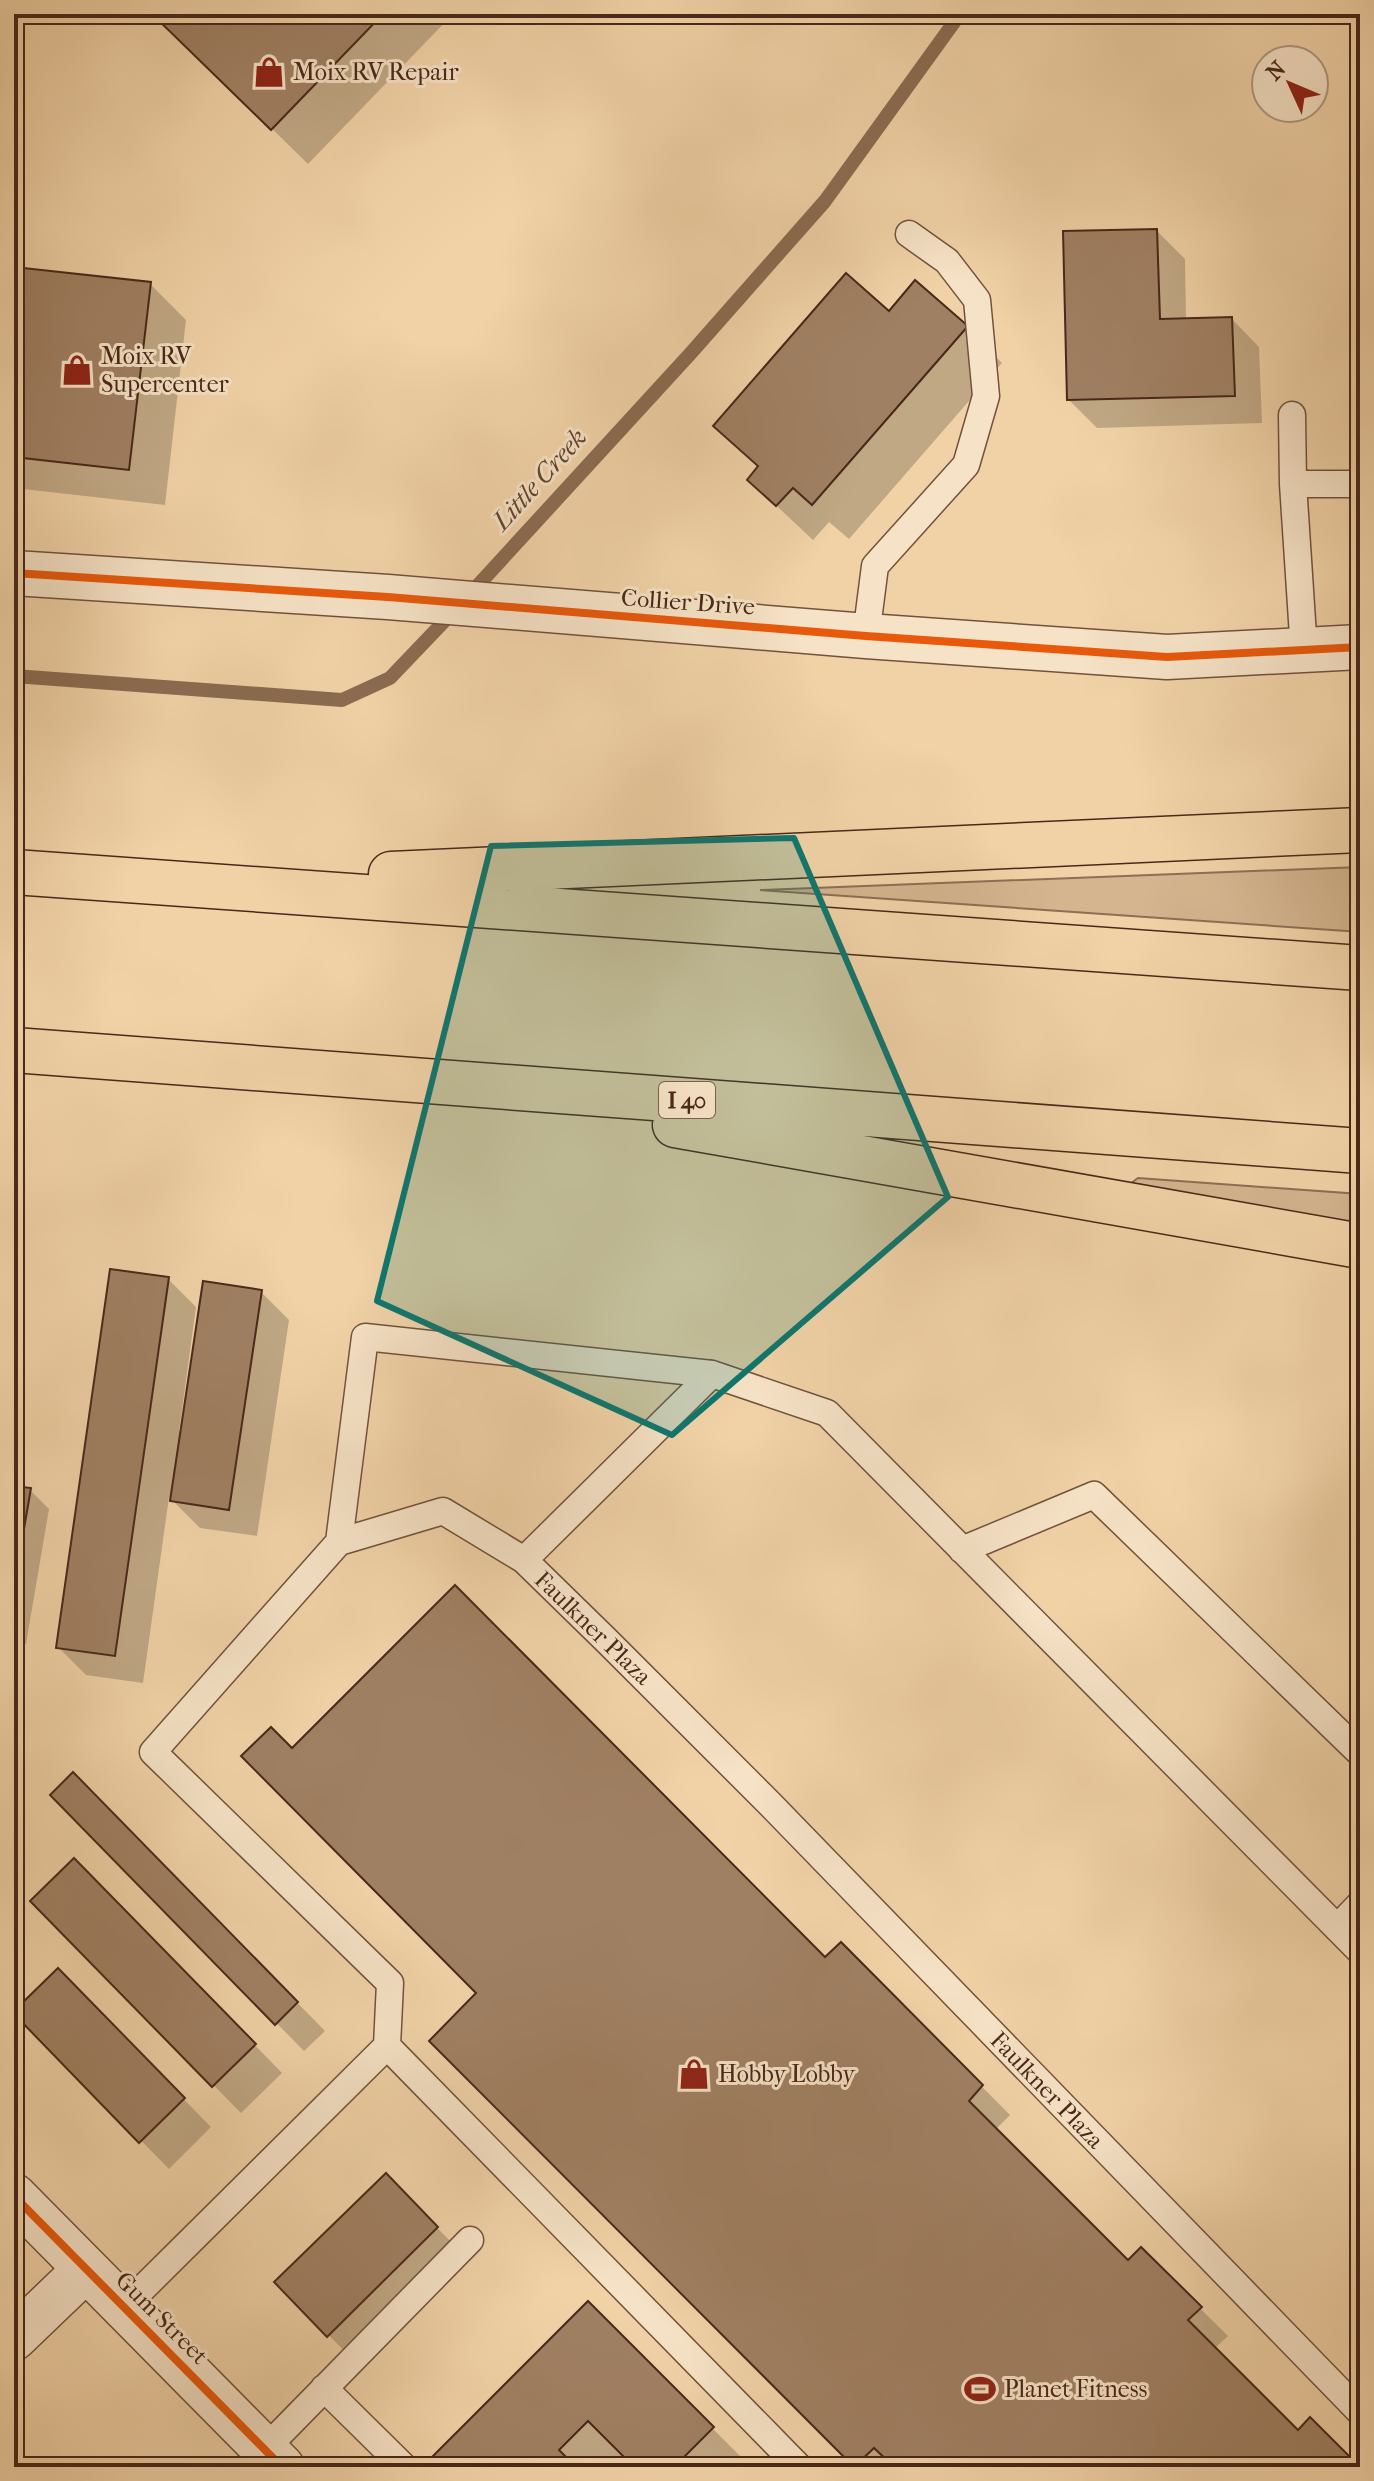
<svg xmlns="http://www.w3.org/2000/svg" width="1374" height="2481" font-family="'IM FELL French Canon',serif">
<rect width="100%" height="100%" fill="#f1d2a7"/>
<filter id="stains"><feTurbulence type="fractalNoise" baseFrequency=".0025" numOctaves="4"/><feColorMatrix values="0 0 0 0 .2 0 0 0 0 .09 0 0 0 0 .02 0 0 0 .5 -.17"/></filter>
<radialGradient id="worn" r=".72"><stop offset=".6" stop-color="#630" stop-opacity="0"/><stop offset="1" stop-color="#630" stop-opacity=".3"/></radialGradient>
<path fill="#d4b58f" stroke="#8e6e54" stroke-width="2" d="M1360,867V932L760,890Z
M1138,1178L1360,1194V1237L1126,1187Z"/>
<path fill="#0003" d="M155,14H453L308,164Z
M1157,231L1185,259L1186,320L1232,319L1259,347L1262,423L1097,428L1069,400Z
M14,269L150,284L186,320L165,505L14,488Z
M889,313L966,327L1002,363L849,539L829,522L813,540L749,480L759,468L716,426Z
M168,1279L196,1307L179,1431H182L261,1292L289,1320L257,1536L200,1528L169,1497L143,1683L86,1675L58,1647Z
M14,1488L30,1490L49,1509L26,1644L14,1642Z
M292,1751L825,1960L868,1972L1010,2115L995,2130L1128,2263L1141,2250L1228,2336L1214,2349L1298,2433L1358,2467H857L432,2041L479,1993Z
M73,1775L325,2031L304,2051L53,1795Z
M74,1860L282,2073L241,2113L32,1901Z
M58,1971L211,2127L169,2169L15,2012Z
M386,2176L465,2256L356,2363L277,2282Z
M588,2304L748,2464L746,2467H637L625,2455L614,2467H424Z"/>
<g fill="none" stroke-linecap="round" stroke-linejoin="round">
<path stroke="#8b6b51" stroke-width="14" d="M469,595L690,354L825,201L960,14
M14,676L342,700L390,678L455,610"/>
</g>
<path fill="#a08063" stroke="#482819" stroke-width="2" d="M152,14H383L271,130Z
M1157,229L1160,319L1232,317L1235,396L1067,400L1063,231Z
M14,267L151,282L129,470L14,457Z
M846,273L889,311L915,280L968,326L812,505L793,488L776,506L747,480L758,466L713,426Z
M110,1269L169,1277L115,1656L56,1648Z
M203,1281L262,1290L229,1510L170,1501Z
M14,1486L31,1488L14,1587Z
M455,1585L825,1957L841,1942L983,2085L969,2101L1128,2260L1141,2247L1202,2307L1188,2320L1298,2430L1310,2417L1360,2467H894L874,2448L854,2467L429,2041L476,1993L241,1756L271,1727L292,1748Z
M73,1772L298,2002L275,2025L50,1795Z
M74,1858L256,2044L212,2087L30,1901Z
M58,1968L185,2098L139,2143L14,2014V2011Z
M386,2173L438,2227L327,2337L274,2282Z
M588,2301L714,2427L674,2467H634L588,2421L559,2450L576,2467H422Z"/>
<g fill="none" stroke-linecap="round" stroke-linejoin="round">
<defs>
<path id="service" d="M1292,415L1293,484L1304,651
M1293,484H1360
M866,636L875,566L966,465L986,396L977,300L947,261L909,234
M339,1542L365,1337L712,1374
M962,1550L1094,1495L1360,1753
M524,1560L712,1374L827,1413L1360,1951
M1337,1928L1360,1904
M387,2046L799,2467
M124,2307L387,2046L390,1983L153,1752L339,1542L443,1511L524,1560L606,1640L770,1804L1360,2412
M324,2388L404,2467
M265,2449L470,2240"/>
<path id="minor" d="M14,573L388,597L866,636L1167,657L1360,647
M14,2196L282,2467
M14,2338L86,2269"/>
<path id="motorway" d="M14,872L1360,968
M391,874L1360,830
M14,1050L1360,1151
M675,1125L1360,1246"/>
</defs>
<use href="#service" stroke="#72523c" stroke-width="29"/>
<use href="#minor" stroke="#72523c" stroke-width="47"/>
<use href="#motorway" stroke="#482819" stroke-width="47"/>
<use href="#service" stroke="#f6e2c6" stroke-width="26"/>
<use href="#minor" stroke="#f6e2c6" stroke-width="44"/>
<use href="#motorway" stroke="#f1d2a7" stroke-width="44"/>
<defs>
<path id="cycleway" d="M14,573L388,597L866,636L1167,657L1360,647
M14,2196L282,2467"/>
</defs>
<use href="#cycleway" stroke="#f6e2c6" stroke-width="13"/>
<use href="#cycleway" stroke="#e8590c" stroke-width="8"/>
</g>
<path fill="#0f766e" fill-opacity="0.2" stroke="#0f766e" stroke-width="6" stroke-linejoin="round" d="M794,838L948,1197L672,1435L377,1301L491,846Z"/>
<defs>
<symbol id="shop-bare" viewBox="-9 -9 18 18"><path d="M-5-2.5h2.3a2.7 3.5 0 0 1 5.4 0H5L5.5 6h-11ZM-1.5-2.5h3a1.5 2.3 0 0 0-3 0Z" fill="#8f2418" stroke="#f6e2c6" stroke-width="2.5" paint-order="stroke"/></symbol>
<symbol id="stadium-bare" viewBox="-9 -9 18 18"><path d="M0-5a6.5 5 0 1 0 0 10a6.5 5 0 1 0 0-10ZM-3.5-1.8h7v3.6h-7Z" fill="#8f2418" stroke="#f6e2c6" stroke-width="2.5" paint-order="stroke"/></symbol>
</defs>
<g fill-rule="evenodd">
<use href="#shop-bare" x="247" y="50" width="44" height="44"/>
<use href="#shop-bare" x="55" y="348" width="44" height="44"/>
<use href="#shop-bare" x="672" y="2052" width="44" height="44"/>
<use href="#stadium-bare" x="958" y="2367" width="44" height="44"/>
</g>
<g text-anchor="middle" stroke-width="6" stroke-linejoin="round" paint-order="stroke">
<rect fill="#f6e2c6" stroke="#7c604d" stroke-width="2" x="659" y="1082" width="56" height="36" rx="6"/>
<g font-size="22" font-weight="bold" fill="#482819">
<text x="687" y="1108">I 40</text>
</g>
<g font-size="24" fill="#482819" stroke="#f6e2c6" text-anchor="start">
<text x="293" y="80">Moix RV Repair</text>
<text x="101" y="364">Moix RV<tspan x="101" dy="28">Supercenter</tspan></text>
<text x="718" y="2082">Hobby Lobby</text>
<text x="1004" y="2397">Planet Fitness</text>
</g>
<g font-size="24" fill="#482819" stroke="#f6e2c6">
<text transform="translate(688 602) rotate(4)" y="8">Collier Drive</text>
<text transform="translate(593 1628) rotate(44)" y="8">Faulkner Plaza</text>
<text transform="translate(1047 2090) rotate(46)" y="8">Faulkner Plaza</text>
<text transform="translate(162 2318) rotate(45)" y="8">Gum Street</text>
</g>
<g font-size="26" font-style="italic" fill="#644430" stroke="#f6e2c6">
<text transform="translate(539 479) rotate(-48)" y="9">Little Creek</text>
</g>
</g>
<rect width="1374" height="2481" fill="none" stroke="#f1d2a7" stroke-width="48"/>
<rect x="16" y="16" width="1342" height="2449" fill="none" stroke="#482819" stroke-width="4"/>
<rect x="24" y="24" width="1326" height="2433" fill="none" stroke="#482819" stroke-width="2"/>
<g transform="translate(1290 84) rotate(314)"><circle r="38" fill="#f6e2c6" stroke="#b09881" stroke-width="2"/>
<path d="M0-6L14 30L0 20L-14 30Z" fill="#8f2418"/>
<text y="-12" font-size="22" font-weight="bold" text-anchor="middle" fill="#482819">N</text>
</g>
<rect width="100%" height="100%" filter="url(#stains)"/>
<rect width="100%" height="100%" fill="url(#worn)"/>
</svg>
